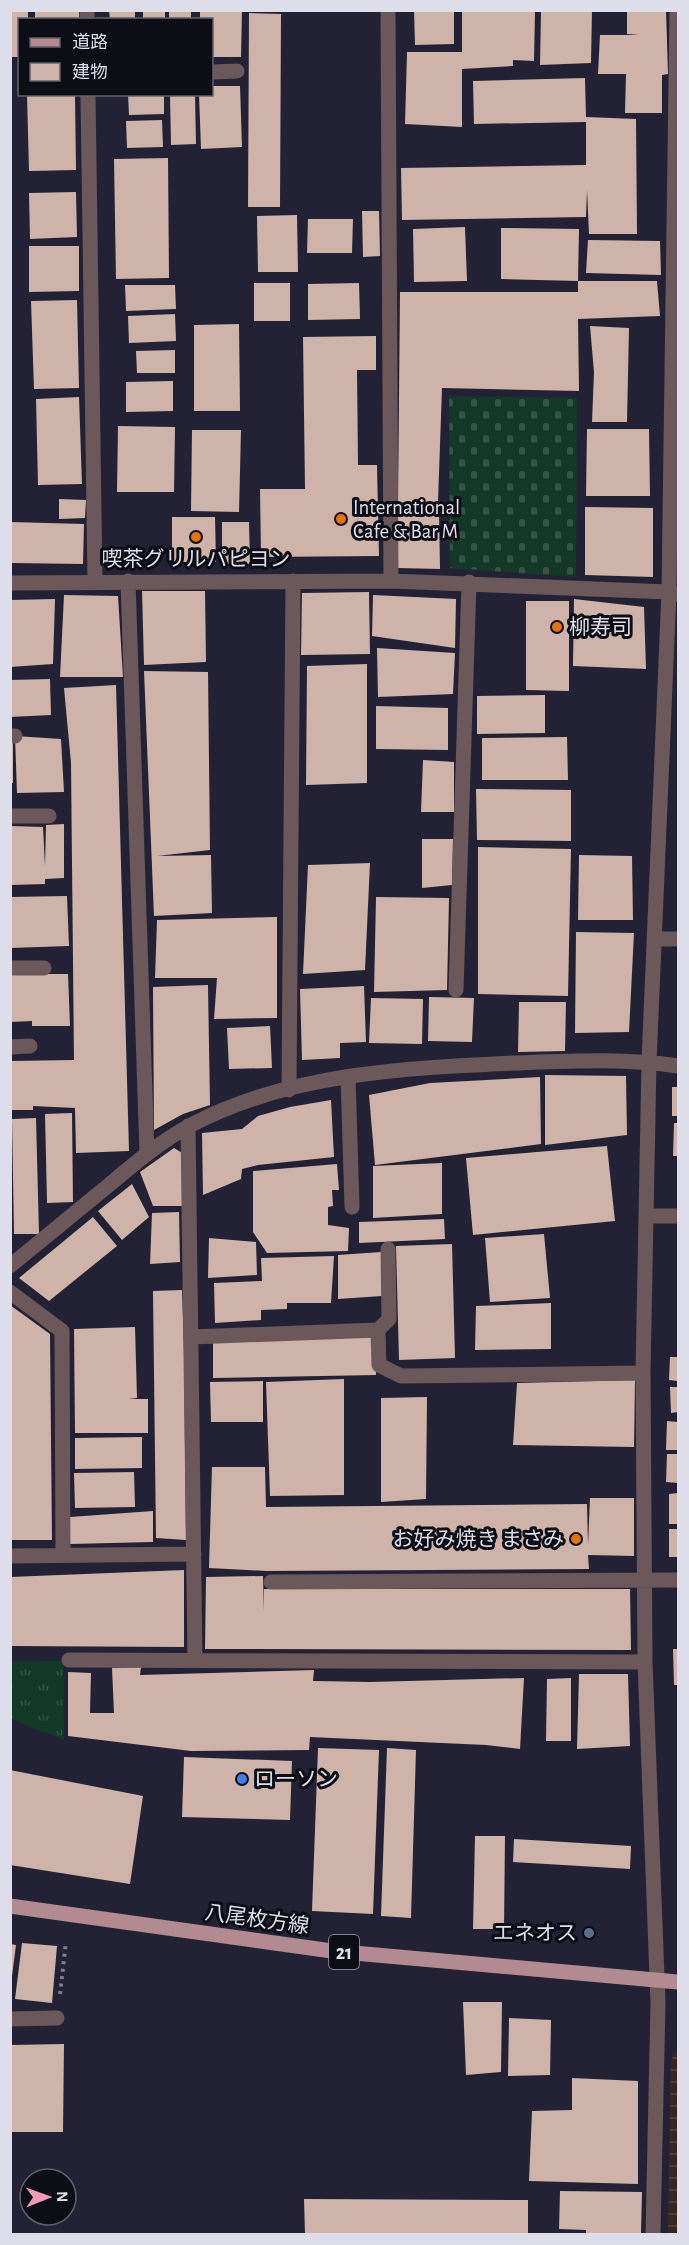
<svg xmlns="http://www.w3.org/2000/svg" width="689" height="2245" font-family="'Alegreya Sans','Noto Sans JP',sans-serif">
<defs>
<pattern id="industrial-grid" width="8" height="8" patternUnits="userSpaceOnUse" patternTransform="scale(1.5)"><rect width="8" height="8" fill="#392622"/><path d="M0 4h8M4 0v8" fill="none" stroke="#554542"/></pattern>
<pattern id="cemetery-stones" width="16" height="16" patternUnits="userSpaceOnUse" patternTransform="scale(1.5)"><rect width="16" height="16" fill="#123828"/><path d="M2 7V4a2 2 0 0 1 4 0v3zM10 15v-3a2 2 0 0 1 4 0v3z" fill="#345447"/></pattern>
<pattern id="park-tufts" width="24" height="20" patternUnits="userSpaceOnUse" patternTransform="scale(1.5)"><rect width="24" height="20" fill="#123828"/><path d="M3 7l-1-3M5 7V3M7 7l1-3M15 17l-1-3M17 17v-4M19 17l1-3" fill="none" stroke="#345447"/></pattern>
</defs>
<rect width="100%" height="100%" fill="#232234"/>
<path fill="url(#industrial-grid)" d="M678,2048V2234H668L671,2060Z"/>
<path fill="url(#cemetery-stones)" d="M449,396L577,398L576,577L450,568Z"/>
<path fill="url(#park-tufts)" d="M63,1661L64,1740L11,1719L10,1662Z"/>
<path fill="#ceb3aa" d="M10,10H28V20H20V57H10Z
M35,10H79V20H35Z
M109,10H135V20H110Z
M143,10H165V20H143Z
M169,10H191V20H169Z
M200,10H242L241,57H212V20H200Z
M414,10H454V44L415,45Z
M462,10H535L534,61L513,60V66L462,69V127L405,124L407,52H462Z
M541,10H592L591,63L540,65Z
M627,10H666L668,74L662,75V113H625L626,74H598L600,35H639L627,34Z
M249,13L281,14L280,207H248Z
M585,78L586,117L636,119L637,234H589L587,190L586,217L402,220L401,168L586,165V122L474,124L473,81Z
M212,86H240L242,147L201,149L199,94H212Z
M27,94H75L76,170L29,171Z
M128,94H164V114L129,115Z
M170,94H195L196,144L171,145Z
M162,120L163,147L127,148L126,121Z
M168,158L169,278L116,279L114,159Z
M76,192L77,237L30,239L29,193Z
M362,211H379L380,256L363,257Z
M297,215L298,272H258L257,216Z
M308,219H353L352,253H307Z
M465,227L467,281L414,282L413,229Z
M501,228L579,229L578,281L501,279Z
M588,240L660,241L661,275L586,273Z
M29,246H79V291L29,292Z
M578,281H657L660,316L578,319L579,391L442,388L438,502L398,504L400,292H578Z
M254,283H290V321H254Z
M359,283L360,319L308,320V284Z
M125,285H175L176,309L126,311Z
M77,300L79,388L34,389L31,301Z
M175,314L176,341L129,343L128,316Z
M239,324L240,411H194V325Z
M590,326L629,328L627,422H592L594,372Z
M376,336V370H357L358,465H377L379,556L261,557L260,489H305L303,337Z
M175,350V373H137L136,351Z
M173,381V411L126,412V382Z
M79,397L82,484L38,485L36,399Z
M118,426L175,427L174,492H117Z
M587,429H649L650,496H586Z
M192,430H241L239,512L191,511Z
M59,499L86,500L85,518L59,519Z
M585,507L653,508V577L585,575Z
M397,511L439,512L440,569L398,568Z
M172,517H215L216,562H172Z
M11,522L84,524L83,564L11,563Z
M222,522H249L250,564H222Z
M142,591H205L206,662L144,665Z
M369,592L370,654L301,655L302,593Z
M64,595L118,596L123,677H60Z
M373,595L456,599L455,648L372,636Z
M55,599L53,664L10,667V600Z
M574,599L644,607L646,669L573,666Z
M526,601H569V691L526,690Z
M377,648L455,653L453,694L378,697Z
M367,664V783L306,785L307,666Z
M144,671L208,672L210,850L157,856L211,855L212,913L154,916Z
M50,679L51,715L10,717V680Z
M116,685L129,1151L76,1153L75,1108L33,1106V1110H10V1061L74,1060L71,763L64,688Z
M545,695V733L477,734V696Z
M376,706L448,708V750L376,749Z
M15,736L61,739L64,792L17,793Z
M567,737L568,780H482V738Z
M10,738H13V783H10Z
M423,760L454,762V812H421Z
M476,789L571,790V841L477,840Z
M64,824V878L45,879V884L11,885L10,826L43,827L45,866L46,825Z
M422,839H453L452,885L422,888Z
M478,847L571,849L568,996L478,994Z
M579,855L632,856L633,920H578Z
M370,863L365,970L303,974L308,865Z
M67,896L69,946L10,948V897Z
M376,897L449,898L447,990L374,992Z
M277,917V1018L214,1019L217,978H155L157,920Z
M576,932L634,933L629,1032L575,1033Z
M10,974H68L70,1026H32V1021L10,1022Z
M208,985L210,1105L183,1114L154,1130L153,987Z
M364,986L366,1042L340,1043V1058L302,1060L300,989Z
M429,997L474,998L472,1042L428,1041Z
M371,998L423,999L422,1044L369,1043Z
M519,1002H566L565,1051L518,1052Z
M270,1026L272,1068L229,1069L227,1028Z
M545,1075L626,1076L627,1135L545,1145Z
M540,1077L541,1144L375,1165L369,1095L430,1083Z
M672,1087H678V1116H672Z
M331,1100L334,1157L258,1165L242,1169L241,1179L203,1195L202,1133L242,1129L258,1116L290,1107Z
M72,1113L73,1202L47,1203L45,1114Z
M36,1118L39,1234H14L12,1119Z
M674,1123H678V1156H673Z
M607,1146L615,1221L473,1235L466,1158Z
M174,1148L184,1154L185,1206H153L140,1172Z
M442,1163V1214L373,1218V1166Z
M337,1164L339,1190H332L333,1206L328,1207V1225L349,1228L348,1251L267,1253L253,1232V1171Z
M132,1184L149,1217L122,1240L98,1211Z
M179,1212L180,1262L150,1264L152,1213Z
M93,1217L117,1246L49,1301L19,1278Z
M444,1219L445,1239L359,1243V1222Z
M544,1234L550,1298L490,1302L485,1238Z
M209,1238L256,1242L257,1275L208,1278Z
M452,1244L455,1358L399,1360L396,1246Z
M381,1252L382,1296L338,1299V1255Z
M334,1256L331,1303H287V1309L261,1310V1320L215,1323L214,1283L262,1281L261,1258Z
M182,1290L184,1352L186,1540L156,1538L153,1291Z
M551,1303V1349L475,1350L476,1306Z
M10,1305L50,1334L52,1540H10Z
M135,1327L137,1398L128,1399H148V1433H75L74,1329Z
M375,1335L376,1375L213,1378V1340Z
M670,1357H678V1381L669,1380Z
M344,1379V1495L270,1496L266,1382Z
M635,1380L634,1447L513,1445L517,1383Z
M263,1381V1422H211L210,1382Z
M670,1387H678V1412L671,1413Z
M427,1397L426,1499L381,1502V1398Z
M667,1421L678,1422V1450H666Z
M142,1437V1468L75,1469V1438Z
M667,1454H678V1483L666,1482Z
M212,1467H265L266,1507L587,1504L588,1545L590,1498H634V1556L588,1555L589,1569L267,1571L209,1568Z
M134,1472L135,1507L75,1508L74,1473Z
M678,1493V1524H669V1494Z
M153,1511V1542L70,1544V1517Z
M669,1529H678V1557H669Z
M184,1570V1647L10,1646V1577Z
M263,1576L264,1612V1589H630L631,1650L205,1649L206,1577Z
M673,1649H678V1685H674Z
M141,1667L140,1675L314,1670L313,1681L371,1682L524,1678L520,1749L486,1745L310,1737L309,1750L191,1751L68,1736V1672L91,1673L90,1713H114L112,1668Z
M579,1674H628L630,1746L577,1749Z
M571,1678V1741H546L547,1679Z
M318,1748L379,1750L373,1914L312,1911Z
M387,1748L416,1750L411,1918L381,1916Z
M184,1757L292,1761L290,1820L182,1817Z
M10,1770L143,1796L130,1884L10,1865Z
M475,1836H505L504,1929H473Z
M514,1839L631,1846L630,1869L513,1862Z
M22,1943L57,1946L52,2003L15,1999Z
M10,1944L16,1945L12,1976H10Z
M463,2002H502L501,2072L466,2075Z
M509,2018L551,2020L550,2075L508,2076Z
M64,2044L63,2132H10V2045Z
M572,2078L638,2081V2184L529,2181L532,2111L572,2110Z
M560,2191L642,2192L641,2234H586V2230L559,2229Z
M304,2199L528,2200V2234H305Z"/>
<g fill="none" stroke-linecap="round" stroke-linejoin="round">
<path stroke="#7e7d8d" stroke-width="4" stroke-dasharray="3 4.5" stroke-linecap="butt" d="M60,1994L66,1942"/>
<path stroke="#6b585b" stroke-width="15" d="M212,72L237,71"/>
<path stroke="#6b585b" stroke-width="15" d="M87,10V20
M388,10L391,581
M88,94L95,582
M128,581L147,1154
M10,583L391,581L669,592L676,594
M10,736H15
M10,816H49
M654,939H678
M10,968H44
M456,990L469,582
M10,1047L30,1046
M348,1077L352,1207
M289,1090L293,581
M188,1126L195,1660
M646,1216H678
M10,1266C43,1239 76,1212 109,1185C134,1164 160,1142 189,1126C288,1073 406,1068 516,1063C570,1061 625,1058 678,1066
M10,1292L62,1331L63,1555
M378,1330L389,1319L388,1249
M191,1337L378,1330L379,1365L401,1376L643,1373
M10,1556L194,1554
M271,1582L678,1580
M69,1660L645,1662
M10,2019L57,2018
M653,2234L658,2003L645,1662L643,1373L649,1062L669,592L677,10"/>
<path stroke="#b28a91" stroke-width="15" d="M10,1906L332,1951L678,1982"/>
</g>
<g fill="#e8710a" stroke="#0d0d15" stroke-width="2">
<circle cx="341" cy="519" r="6"/>
<circle cx="196" cy="537" r="6"/>
<circle cx="557" cy="627" r="6"/>
<circle cx="576" cy="1539" r="6"/>
</g>
<circle fill="#3f7fe0" stroke="#0d0d15" stroke-width="2" cx="242" cy="1779" r="6"/>
<circle fill="#5c6f8a" stroke="#0d0d15" stroke-width="2" cx="589" cy="1933" r="6"/>
<g text-anchor="middle" stroke-width="6" stroke-linejoin="round" paint-order="stroke">
<rect fill="#0d0d15" stroke="#9f9fab" stroke-width="1.5" x="329" y="1935" width="30" height="34" rx="4.5"/>
<g font-size="20" font-weight="bold" fill="#dedeeb">
<text x="344" y="1959">21</text>
</g>
<g font-size="21" fill="#dedeeb" stroke="#0d0d15" text-anchor="start">
<text x="353" y="514">International<tspan x="353" dy="24">Cafe &amp; Bar M</tspan></text>
<text x="196" y="566" text-anchor="middle">喫茶グリルパピヨン</text>
<text x="569" y="634">柳寿司</text>
<text x="564" y="1546" text-anchor="end">お好み焼き まさみ</text>
<text x="254" y="1786">ローソン</text>
<text x="577" y="1940" text-anchor="end">エネオス</text>
</g>
<g font-size="21" fill="#dedeeb" stroke="#0d0d15">
<text transform="translate(257 1919) rotate(8)" y="7">八尾枚方線</text>
</g>
</g>
<rect width="689" height="2245" fill="none" stroke="#dedeeb" stroke-width="24"/>
<rect x="18" y="18" width="195" height="78" fill="#0d0d15" stroke="#61616b" stroke-width="1.5"/>
<rect x="30" y="38" width="30" height="9" fill="#b28a91" stroke="#61616b" stroke-width="1.5"/>
<text x="72" y="48" font-size="18" fill="#dedeeb">道路</text>
<rect x="30" y="63" width="30" height="18" fill="#ceb3aa" stroke="#61616b" stroke-width="1.5"/>
<text x="72" y="78" font-size="18" fill="#dedeeb">建物</text>
<g transform="translate(48 2197) rotate(89)"><circle r="28" fill="#0d0d15" stroke="#61616b" stroke-width="1.5"/>
<path d="M0-4.5L10 22L0 15L-10 22Z" fill="#f09ab5"/>
<text y="-9" font-size="16" font-weight="bold" text-anchor="middle" fill="#dedeeb">N</text>
</g>
</svg>
